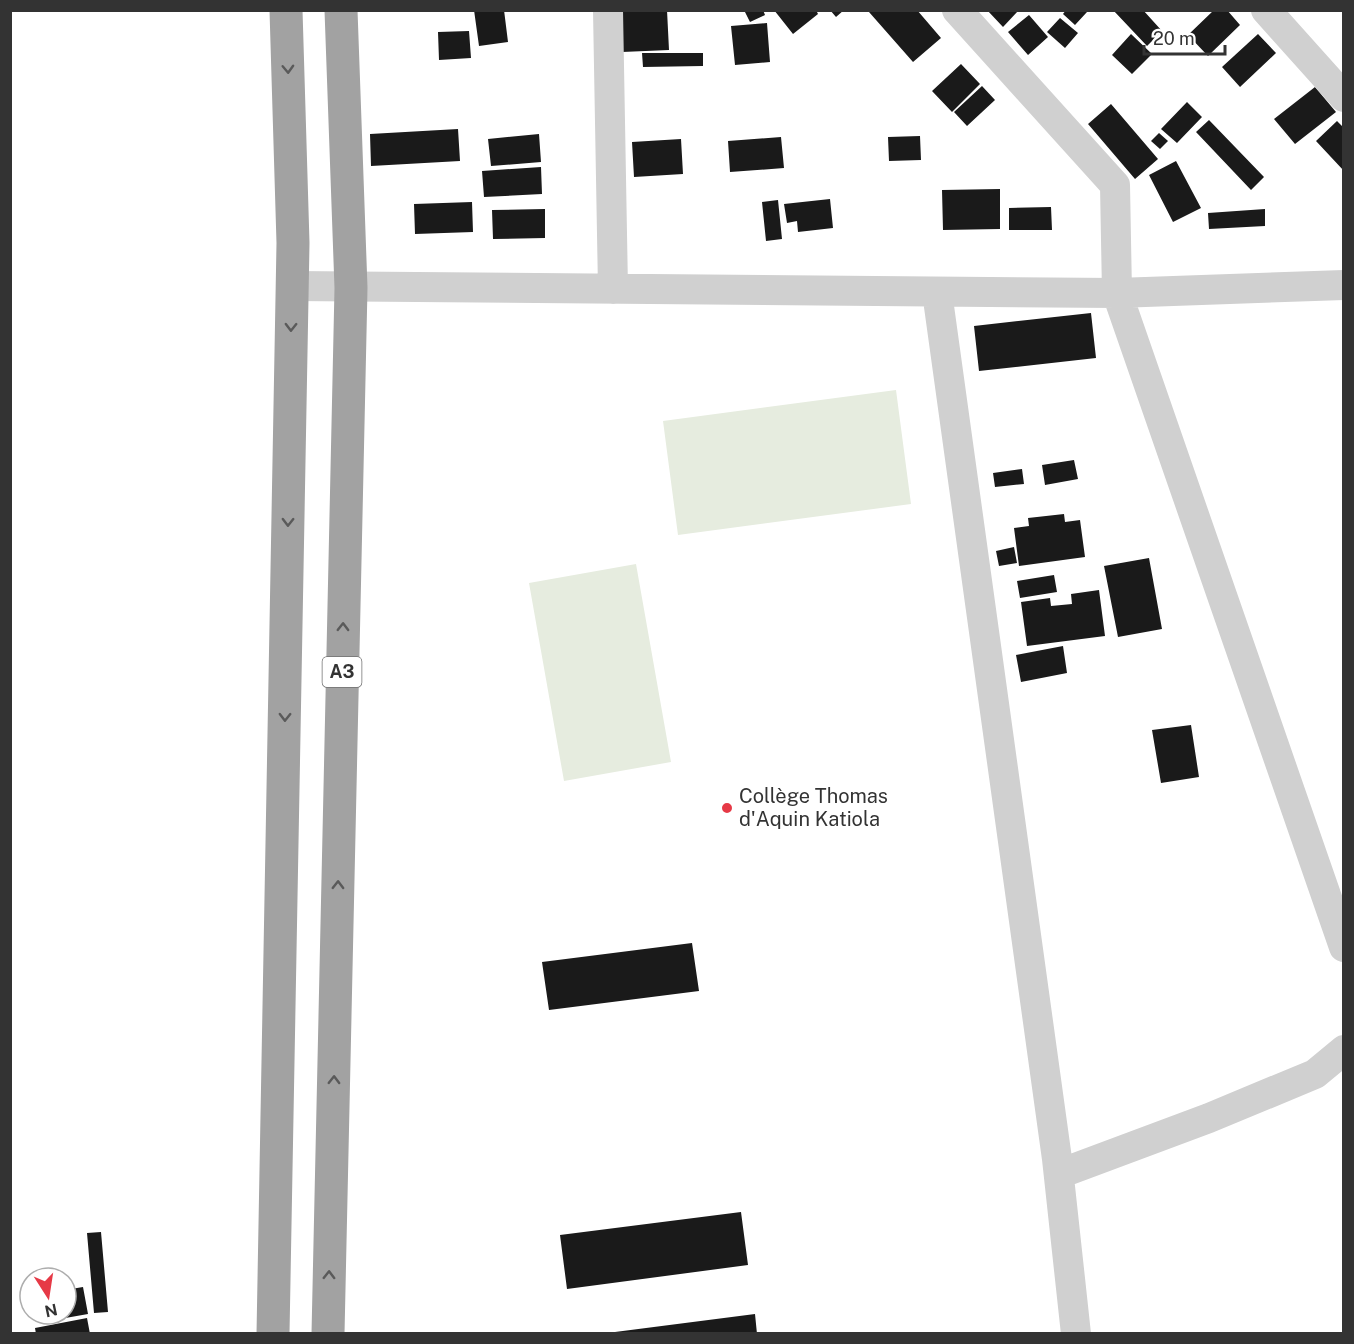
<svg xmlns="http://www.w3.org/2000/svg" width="1354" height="1344" font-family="'Public Sans',sans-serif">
<rect width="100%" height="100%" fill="#fff"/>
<path fill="#e6ecdf" d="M896,390L911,504L678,535L663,421Z
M636,564L671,762L564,781L529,583Z"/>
<path fill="#1a1a1a" d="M474,10H504L508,42L479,46Z
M620,10H667L669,50L622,52Z
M744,10H763L765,15L750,22Z
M774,10H816L818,14L793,34Z
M830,10H844L836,17Z
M870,10H917L941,38L913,62L869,12Z
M987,10H1019L1003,27Z
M1066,10H1086L1087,12L1075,25L1063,14Z
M1113,10H1143L1162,31L1147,46Z
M1214,10H1227L1240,25L1208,56L1188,35Z
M1029,15L1048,37L1028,55L1008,32Z
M1060,18L1078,33L1065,48L1047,32Z
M767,23L770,62L735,65L731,26Z
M469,31L471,58L439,60L438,32Z
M1131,34L1152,54L1132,74L1112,55Z
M1258,34L1276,53L1240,87L1222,67Z
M642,53H703V66L643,67Z
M961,64L980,84L952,112L932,91Z
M982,86L995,100L967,126L954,112Z
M1315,87L1336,112L1295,144L1274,119Z
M1187,102L1202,117L1177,143L1161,129Z
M1111,104L1158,159L1135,179L1088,124Z
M1209,120L1264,177L1251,190L1196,132Z
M1337,121L1344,128V171L1316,141Z
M458,129L460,161L371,166L370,134Z
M1159,133L1168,141L1160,149L1151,141Z
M539,134L541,162L491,166L488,139Z
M920,136L921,160L889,161L888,137Z
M781,137L784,168L730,172L728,141Z
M681,139L683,174L634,177L632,142Z
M1176,161L1201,208L1173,222L1149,175Z
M541,167L542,194L484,197L482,171Z
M1000,189V229L943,230L942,190Z
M830,199L833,228L798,232L797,221L787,223L784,204Z
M778,200L782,239L766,241L762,202Z
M472,202L473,232L415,234L414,204Z
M1051,207L1052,230H1009V208Z
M545,209V238L493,239L492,210Z
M1265,209V226L1209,229L1208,213Z
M1091,313L1096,358L979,371L974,326Z
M1074,460L1078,479L1045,485L1042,465Z
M1022,469L1024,484L995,487L993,473Z
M1064,514L1065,522L1080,520L1085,557L1019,566L1014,528L1029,526L1028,518Z
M1014,547L1017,563L999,566L996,551Z
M1149,558L1162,629L1118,637L1104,566Z
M1054,575L1057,592L1020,598L1017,581Z
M1099,590L1105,636L1027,646L1021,602L1050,598L1051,606L1072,604L1071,594Z
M1063,646L1067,673L1021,682L1016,655Z
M1191,725L1199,777L1161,783L1152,730Z
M692,943L699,991L549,1010L542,962Z
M741,1212L748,1265L567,1289L560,1235Z
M101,1232L108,1312L94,1313L87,1233Z
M70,1278L71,1289L83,1287L88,1314L54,1320L53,1314H66V1279Z
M755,1314L757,1334H615V1332Z
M87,1318L90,1334H36L35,1328Z"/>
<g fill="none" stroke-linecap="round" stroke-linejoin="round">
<path stroke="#d0d0d0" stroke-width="30" d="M608,10L613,289
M957,10L1115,185L1117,293L1344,947
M1266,10L1344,97
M292,286L1117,293L1344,285
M937,292L1057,1159L1076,1334
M1059,1174L1209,1118L1315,1074L1344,1050"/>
<path stroke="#a2a2a2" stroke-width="33" d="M273,1334L293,243L286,10
M328,1334L351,288L341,10"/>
</g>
<defs><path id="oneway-chevron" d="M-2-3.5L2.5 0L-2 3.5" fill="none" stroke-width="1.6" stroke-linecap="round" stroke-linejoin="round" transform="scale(1.5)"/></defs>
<g stroke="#5a5a5a">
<use href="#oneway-chevron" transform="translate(288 69) rotate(88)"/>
<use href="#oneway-chevron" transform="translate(291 327) rotate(91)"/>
<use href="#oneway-chevron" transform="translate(288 522) rotate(91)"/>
<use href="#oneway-chevron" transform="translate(343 627) rotate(-89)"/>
<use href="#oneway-chevron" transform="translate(285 717) rotate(91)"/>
<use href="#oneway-chevron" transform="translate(338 885) rotate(-89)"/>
<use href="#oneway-chevron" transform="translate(334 1080) rotate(-89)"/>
<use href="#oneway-chevron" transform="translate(329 1275) rotate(-89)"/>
</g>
<circle fill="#e63946" stroke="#fff" stroke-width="2" cx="727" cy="808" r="6"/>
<g text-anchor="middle" stroke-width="6" stroke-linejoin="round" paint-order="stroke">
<rect fill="#fff" stroke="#707070" stroke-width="1.5" x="322.5" y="657" width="39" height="30" rx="4.5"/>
<g font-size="18" font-weight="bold" fill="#333">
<text x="342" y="678">A3</text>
</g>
<g font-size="20" fill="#333" stroke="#fff" text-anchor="start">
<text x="739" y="803">Collège Thomas<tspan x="739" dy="23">d'Aquin Katiola</tspan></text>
</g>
</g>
<rect width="1354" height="1344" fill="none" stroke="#333333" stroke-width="24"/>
<g transform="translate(48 1296) rotate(168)"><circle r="28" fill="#ffffff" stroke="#adadad" stroke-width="1.5"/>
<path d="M0-4.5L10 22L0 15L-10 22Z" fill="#e63946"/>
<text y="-9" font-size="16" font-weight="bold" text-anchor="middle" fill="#333333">N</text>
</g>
<path d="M1144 45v9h81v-9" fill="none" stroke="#333333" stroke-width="3"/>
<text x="1153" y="45" font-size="18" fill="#333333" stroke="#ffffff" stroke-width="4.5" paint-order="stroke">20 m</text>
</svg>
